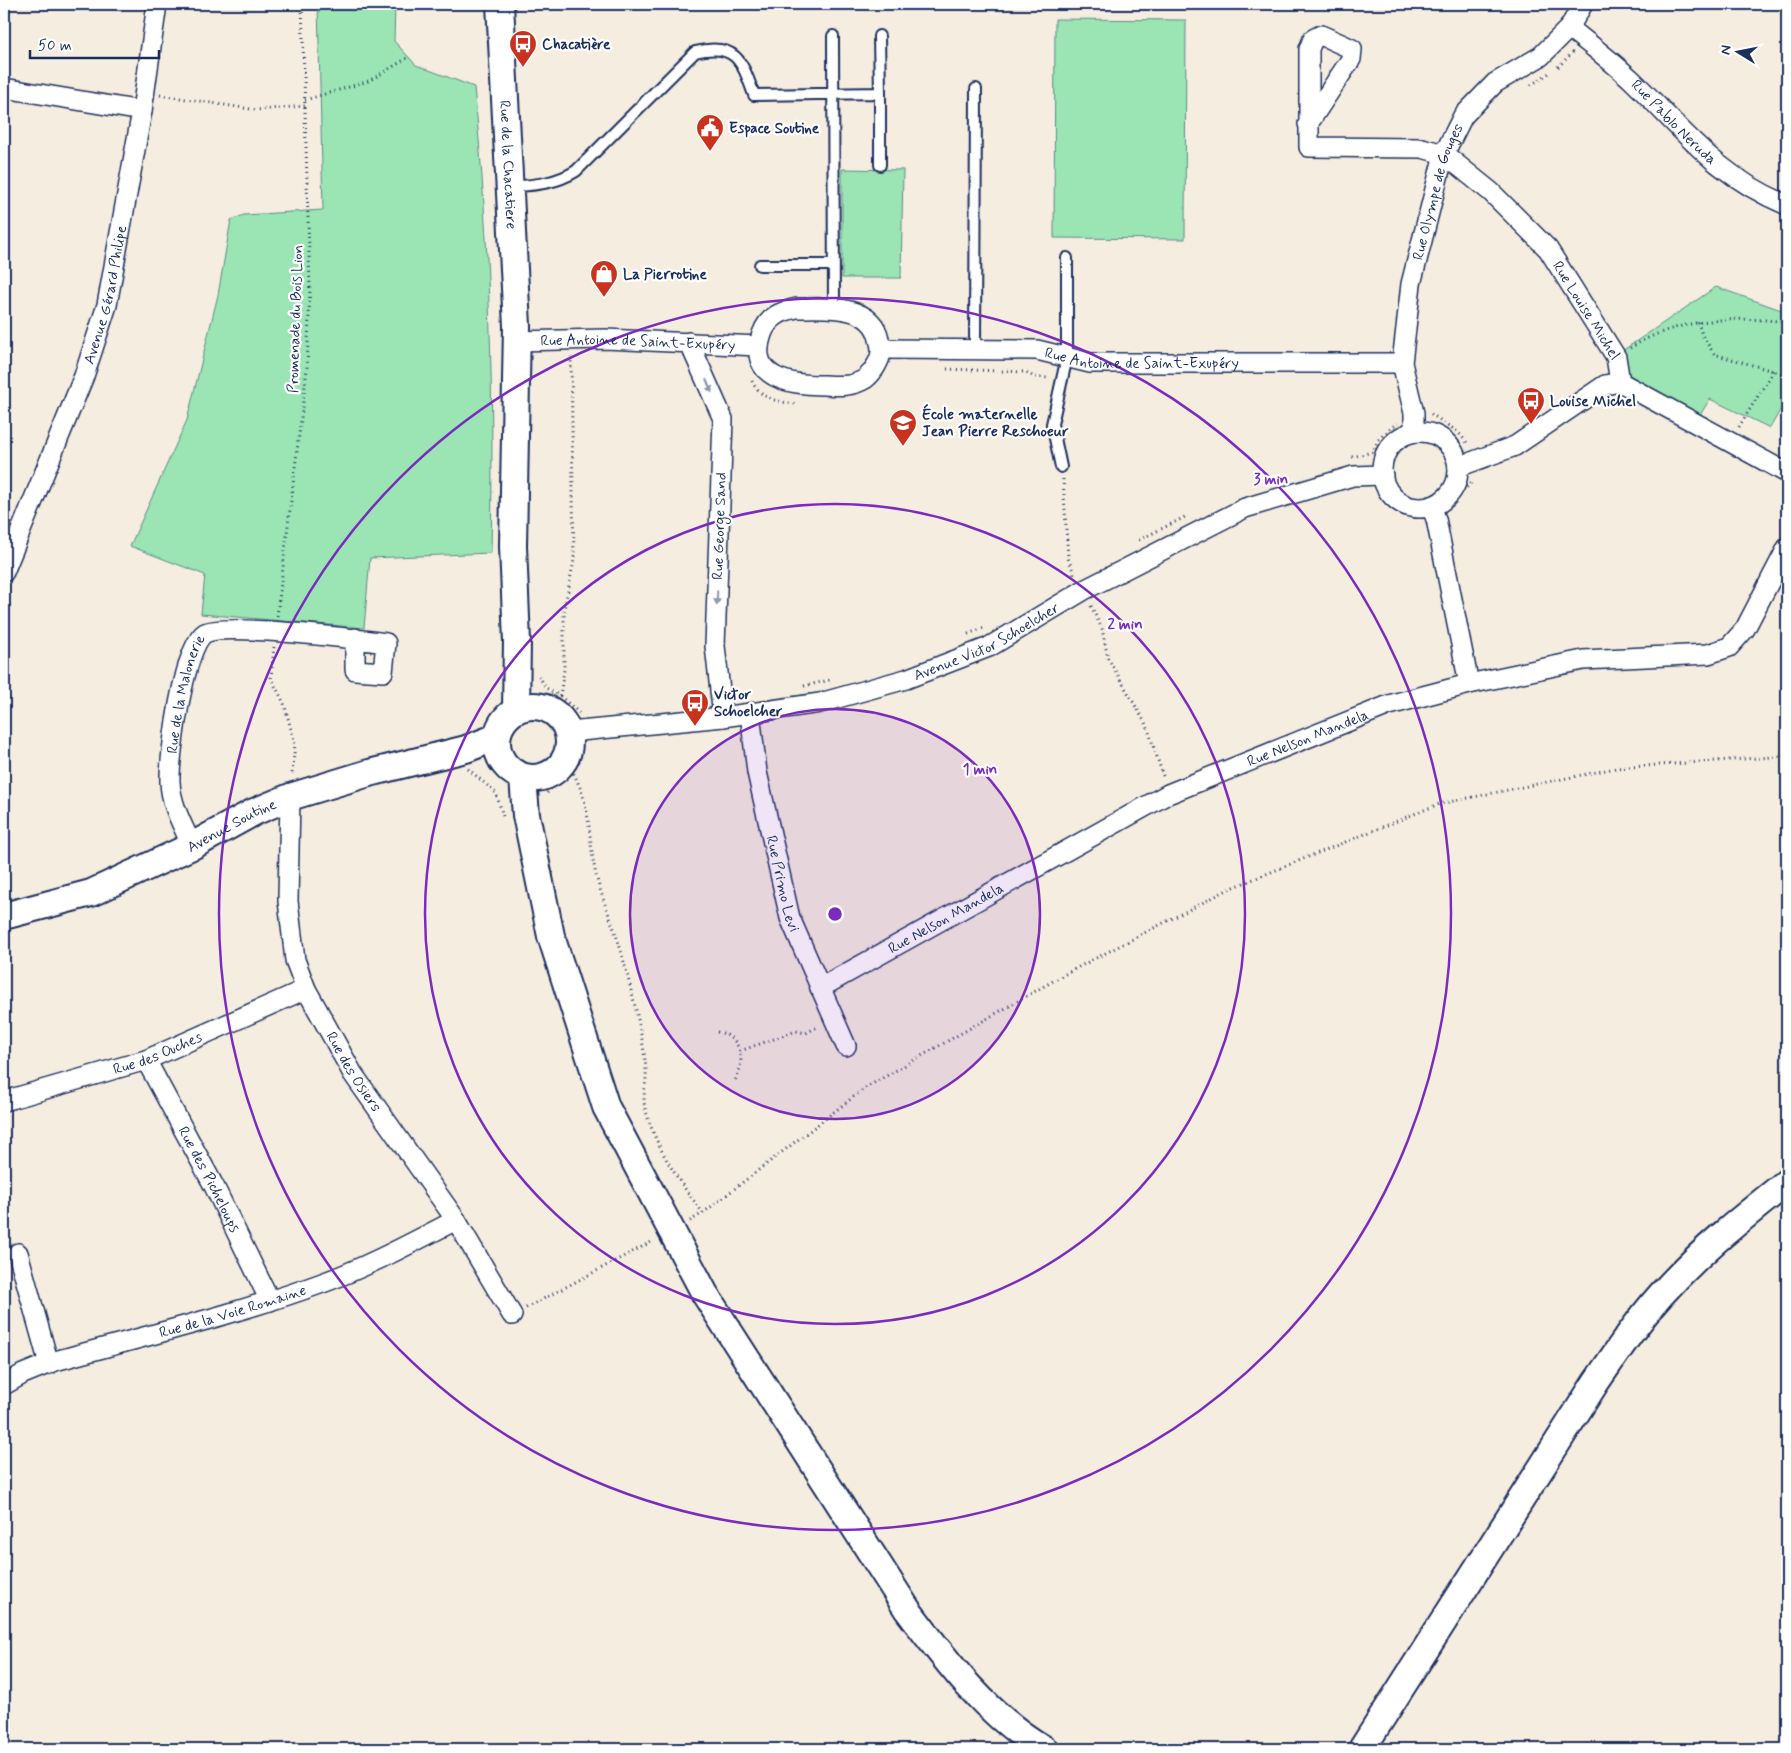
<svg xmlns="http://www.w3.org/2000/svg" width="1791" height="1753" font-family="Mynerve,sans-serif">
<rect width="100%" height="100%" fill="#f5eddf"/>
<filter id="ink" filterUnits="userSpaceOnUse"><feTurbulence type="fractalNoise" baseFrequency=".02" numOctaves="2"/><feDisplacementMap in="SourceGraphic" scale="10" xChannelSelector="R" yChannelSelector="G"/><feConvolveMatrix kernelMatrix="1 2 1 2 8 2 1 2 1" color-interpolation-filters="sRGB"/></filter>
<g filter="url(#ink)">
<path fill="#9be4b3" stroke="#5b8a88" d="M318,4H395L394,41L416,65L474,87C490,242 494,398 491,553L370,558L364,628L201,614L205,575L130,546L187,420L218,295L231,220L244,215L323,210Z
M1055,19L1186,20L1185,239L1054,238Z
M842,169L903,170L901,278H842Z
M1716,287L1787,312V398L1770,428L1710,399L1700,415L1635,383L1625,370L1622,351Z"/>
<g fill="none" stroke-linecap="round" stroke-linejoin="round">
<defs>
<path id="lane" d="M833,36L834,308
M880,165V93
M510,187C534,185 555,184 576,171L695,52C736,42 742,61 754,95L880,93L879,36
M760,265H834
M975,349L976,89
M1061,467L1052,424L1067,357V258"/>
<g id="street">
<path id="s1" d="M1569,28C1591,45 1614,63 1634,82C1686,133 1717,176 1787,205"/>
<path d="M4,88L142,111"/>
<path id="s2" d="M1308,124L1351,59L1352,49L1321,35L1313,39L1309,49V147L1422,148L1444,154L1491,192L1548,249L1616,357L1620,382"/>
<path d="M797,308C824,308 872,303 879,339C882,349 882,355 877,364C874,370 870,375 865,379C852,387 838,386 824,385C792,385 746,379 762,334C768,317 781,311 797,308Z"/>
<path id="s3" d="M516,341L605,339L759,346"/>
<path d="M689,342L723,419L715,646L723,717"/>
<path id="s4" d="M882,349L1037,350L1090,363H1402"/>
<path d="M1620,382L1787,473"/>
<path id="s5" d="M1414,432V413L1402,363L1411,284L1444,154L1463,116L1495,83L1541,56L1569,28L1583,4"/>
<circle cx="1420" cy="470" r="38"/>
<path d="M1458,467L1515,446L1605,385L1620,382"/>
<path d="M1431,506L1436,519L1469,684"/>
<path id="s6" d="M4,572L84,376L107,305L142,111L157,4"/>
<path id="s7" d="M750,713L757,772L790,918L846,1046"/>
<path id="s8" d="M570,738L580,731L723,717L820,703L906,679L989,647L1084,590L1245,508L1353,476L1383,475"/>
<path id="s9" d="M290,797L288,901L295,960L306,989L353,1074L456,1220L512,1315"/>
<path id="s10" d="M192,846C183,826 171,805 170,782C169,757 184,645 205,633C225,623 357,639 386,643L383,672L355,670V638"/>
<path id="s11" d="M820,988L1168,794L1389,705L1469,684L1583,660L1708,654L1729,647L1745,629L1787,548"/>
<path id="s12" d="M146,1060L214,1186L270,1301"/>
<path id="s13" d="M4,1101L146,1060L306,989"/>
<path d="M18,1253L49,1364"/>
<path id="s14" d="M4,1385L23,1374L55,1361C145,1336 238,1314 325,1282C371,1265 413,1242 456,1220"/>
</g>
<g id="secondary">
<path id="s15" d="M500,4L517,326L513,546L517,642L516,710"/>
<circle cx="533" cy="742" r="36"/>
<path d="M523,778L526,815L551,936L606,1107L705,1294L907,1609C946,1661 987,1716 1044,1749"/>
<path id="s16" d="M4,916L91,893L192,846L254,812L290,797L369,773L466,749L497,737"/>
<path d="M1362,1749L1596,1382C1619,1349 1642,1314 1670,1285C1705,1247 1747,1214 1787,1182"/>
</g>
</defs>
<use href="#lane" stroke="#1b2f5e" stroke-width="14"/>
<use href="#street" stroke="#1b2f5e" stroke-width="22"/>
<use href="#secondary" stroke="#1b2f5e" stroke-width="30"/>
<path stroke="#1b2f5e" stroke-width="3" stroke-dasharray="1 4" stroke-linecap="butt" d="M302,8L313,4
M1558,67L1573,52
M1531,85L1551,72
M160,95L257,110L305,106
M305,100L369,81L409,57
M1698,322L1702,335L1714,354L1787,375
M1630,348C1677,318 1733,316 1787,322
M947,369L1026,372L1034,377L1049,378
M752,381C760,399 778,402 796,404
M1431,414L1458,432L1468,444
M1739,427L1774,370
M1352,457L1373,452L1378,440L1397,423
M1063,479L1068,558L1075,576
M1380,491C1388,506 1400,513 1416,516
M1449,505L1473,481
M1139,540L1185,517
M1091,606L1102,629L1108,658L1147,726L1164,779
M277,616L307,369L310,288L302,4
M968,634L986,627
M274,647L271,678L284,703L295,744L292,774
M539,676L546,688L560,696L579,713
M804,686L830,680
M560,696L564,670V610L574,560L571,357
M468,769L496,793L503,816
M571,769C593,807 587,835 596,875C603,903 616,930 623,958C632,994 643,1033 646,1070C647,1082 642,1096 645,1108C656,1149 678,1180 703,1213
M547,793L560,778L571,769L581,753
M717,1032C743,1036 746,1063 734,1082
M740,1051L796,1031L806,1033L819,1026
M690,1221L703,1213L865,1088L1069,972L1229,889L1439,804L1616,768L1787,756
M526,1308L653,1241"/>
<use href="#lane" stroke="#fff" stroke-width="10"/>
<use href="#street" stroke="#fff" stroke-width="19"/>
<use href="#secondary" stroke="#fff" stroke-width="26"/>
</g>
<defs><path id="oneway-solid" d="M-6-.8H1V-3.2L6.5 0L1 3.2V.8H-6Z" transform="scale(1.25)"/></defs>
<g fill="#8d97ae">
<use href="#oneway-solid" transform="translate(709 386) rotate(67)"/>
<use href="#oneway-solid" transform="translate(717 598) rotate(92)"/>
</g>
</g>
<circle cx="835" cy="914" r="205" fill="#7b2cbf" fill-opacity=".12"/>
<g fill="none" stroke="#7b2cbf" stroke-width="2.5">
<circle cx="835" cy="914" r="205"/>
<circle cx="835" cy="914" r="410"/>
<circle cx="835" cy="914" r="616"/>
</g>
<defs>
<symbol id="bus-pin" viewBox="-11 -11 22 30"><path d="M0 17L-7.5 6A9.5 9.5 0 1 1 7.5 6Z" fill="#c8321e" stroke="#fff"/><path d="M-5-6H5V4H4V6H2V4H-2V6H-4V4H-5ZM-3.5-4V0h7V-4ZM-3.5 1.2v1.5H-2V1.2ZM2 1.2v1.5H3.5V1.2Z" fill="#fff"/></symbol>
<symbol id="civic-pin" viewBox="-11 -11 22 30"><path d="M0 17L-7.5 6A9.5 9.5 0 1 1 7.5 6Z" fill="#c8321e" stroke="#fff"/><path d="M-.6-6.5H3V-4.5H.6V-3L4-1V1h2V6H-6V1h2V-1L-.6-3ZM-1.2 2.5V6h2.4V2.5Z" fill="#fff"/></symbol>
<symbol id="shop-pin" viewBox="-11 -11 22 30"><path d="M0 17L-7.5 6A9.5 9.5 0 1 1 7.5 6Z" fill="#c8321e" stroke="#fff"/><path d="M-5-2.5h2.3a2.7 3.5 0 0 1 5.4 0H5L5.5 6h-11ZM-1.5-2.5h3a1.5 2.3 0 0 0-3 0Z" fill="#fff"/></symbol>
<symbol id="school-pin" viewBox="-11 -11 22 30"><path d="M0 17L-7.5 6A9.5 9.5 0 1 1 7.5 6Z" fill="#c8321e" stroke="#fff"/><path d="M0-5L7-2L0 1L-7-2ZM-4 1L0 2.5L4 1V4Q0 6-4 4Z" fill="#fff"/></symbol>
</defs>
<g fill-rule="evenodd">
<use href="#bus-pin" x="507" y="28" width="32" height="43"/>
<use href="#civic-pin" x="694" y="112" width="32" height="43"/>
<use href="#shop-pin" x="588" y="258" width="32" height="43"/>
<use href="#bus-pin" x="1515" y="385" width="32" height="43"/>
<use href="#school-pin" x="887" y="407" width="32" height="43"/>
<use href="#bus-pin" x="679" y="687" width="32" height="43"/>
</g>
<g text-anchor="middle" stroke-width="4.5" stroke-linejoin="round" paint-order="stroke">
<g font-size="15" font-weight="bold" fill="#1b2f5e" stroke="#fff" text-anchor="start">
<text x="542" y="49">Chacatière</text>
<text x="729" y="133">Espace Soutine</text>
<text x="623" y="279">La Pierrotine</text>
<text x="1550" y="406">Louise Michel</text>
<text x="922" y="419">École maternelle<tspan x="922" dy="17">Jean Pierre Reschoeur</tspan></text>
<text x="714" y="699">Victor<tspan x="714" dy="17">Schoelcher</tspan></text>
</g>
<g font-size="15" fill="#1b2f5e" stroke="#fff">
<text dy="5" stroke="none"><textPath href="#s1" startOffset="141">Rue Pablo Neruda</textPath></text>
<text dy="5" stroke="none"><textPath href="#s15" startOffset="161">Rue de la Chacatiere</textPath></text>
<text dy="5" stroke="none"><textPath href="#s5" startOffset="246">Rue Olympe de Gouges</textPath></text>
<text dy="5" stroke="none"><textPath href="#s6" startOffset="296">Avenue Gérard Philipe</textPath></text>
<text dy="5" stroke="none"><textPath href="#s2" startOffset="589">Rue Louise Michel</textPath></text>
<text transform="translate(295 319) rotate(-88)" y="5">Promenade du Bois Lion</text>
<text dy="5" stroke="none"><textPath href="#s3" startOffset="122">Rue Antoine de Saint-Exupéry</textPath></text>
<text dy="5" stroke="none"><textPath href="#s4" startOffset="261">Rue Antoine de Saint-Exupéry</textPath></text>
<text transform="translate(719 526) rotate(-88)" y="5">Rue George Sand</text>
<text dy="5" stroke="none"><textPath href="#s8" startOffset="432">Avenue Victor Schoelcher</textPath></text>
<text dy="5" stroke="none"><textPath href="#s10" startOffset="158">Rue de la Malonerie</textPath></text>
<text dy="5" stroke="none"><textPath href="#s11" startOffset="549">Rue Nelson Mandela</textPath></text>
<text dy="5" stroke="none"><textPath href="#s16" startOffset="246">Avenue Soutine</textPath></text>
<text dy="5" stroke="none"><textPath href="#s7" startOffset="174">Rue Primo Levi</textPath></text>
<text dy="5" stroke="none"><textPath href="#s11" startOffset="144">Rue Nelson Mandela</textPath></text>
<text dy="5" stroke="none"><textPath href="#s13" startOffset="161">Rue des Ouches</textPath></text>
<text dy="5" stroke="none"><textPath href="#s9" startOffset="290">Rue des Osiers</textPath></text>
<text dy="5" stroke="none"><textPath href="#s12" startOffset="135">Rue des Picheloups</textPath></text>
<text dy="5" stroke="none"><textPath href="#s14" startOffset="241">Rue de la Voie Romaine</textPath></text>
</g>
</g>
<circle cx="835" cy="914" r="8" fill="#7b2cbf" stroke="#fff" stroke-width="2.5"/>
<g font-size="15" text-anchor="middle" font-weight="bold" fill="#7b2cbf" stroke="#fff" stroke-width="4.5" stroke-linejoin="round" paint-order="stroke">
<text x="1271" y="484">3 min</text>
<text x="1125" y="629">2 min</text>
<text x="980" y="774">1 min</text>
</g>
<rect width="1791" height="1753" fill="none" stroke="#fff" stroke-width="20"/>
<rect x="10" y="10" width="1771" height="1733" fill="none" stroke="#1b2f5e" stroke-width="2" filter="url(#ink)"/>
<g transform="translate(1738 52) rotate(280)" stroke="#ffffff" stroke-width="4" paint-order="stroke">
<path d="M0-4L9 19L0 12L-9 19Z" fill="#1b2f5e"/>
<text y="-8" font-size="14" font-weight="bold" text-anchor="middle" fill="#1b2f5e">N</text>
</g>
<path d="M30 50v8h129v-8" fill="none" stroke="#1b2f5e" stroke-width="2.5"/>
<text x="38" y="50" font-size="15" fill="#1b2f5e" stroke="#ffffff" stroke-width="4" paint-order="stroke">50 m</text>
</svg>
